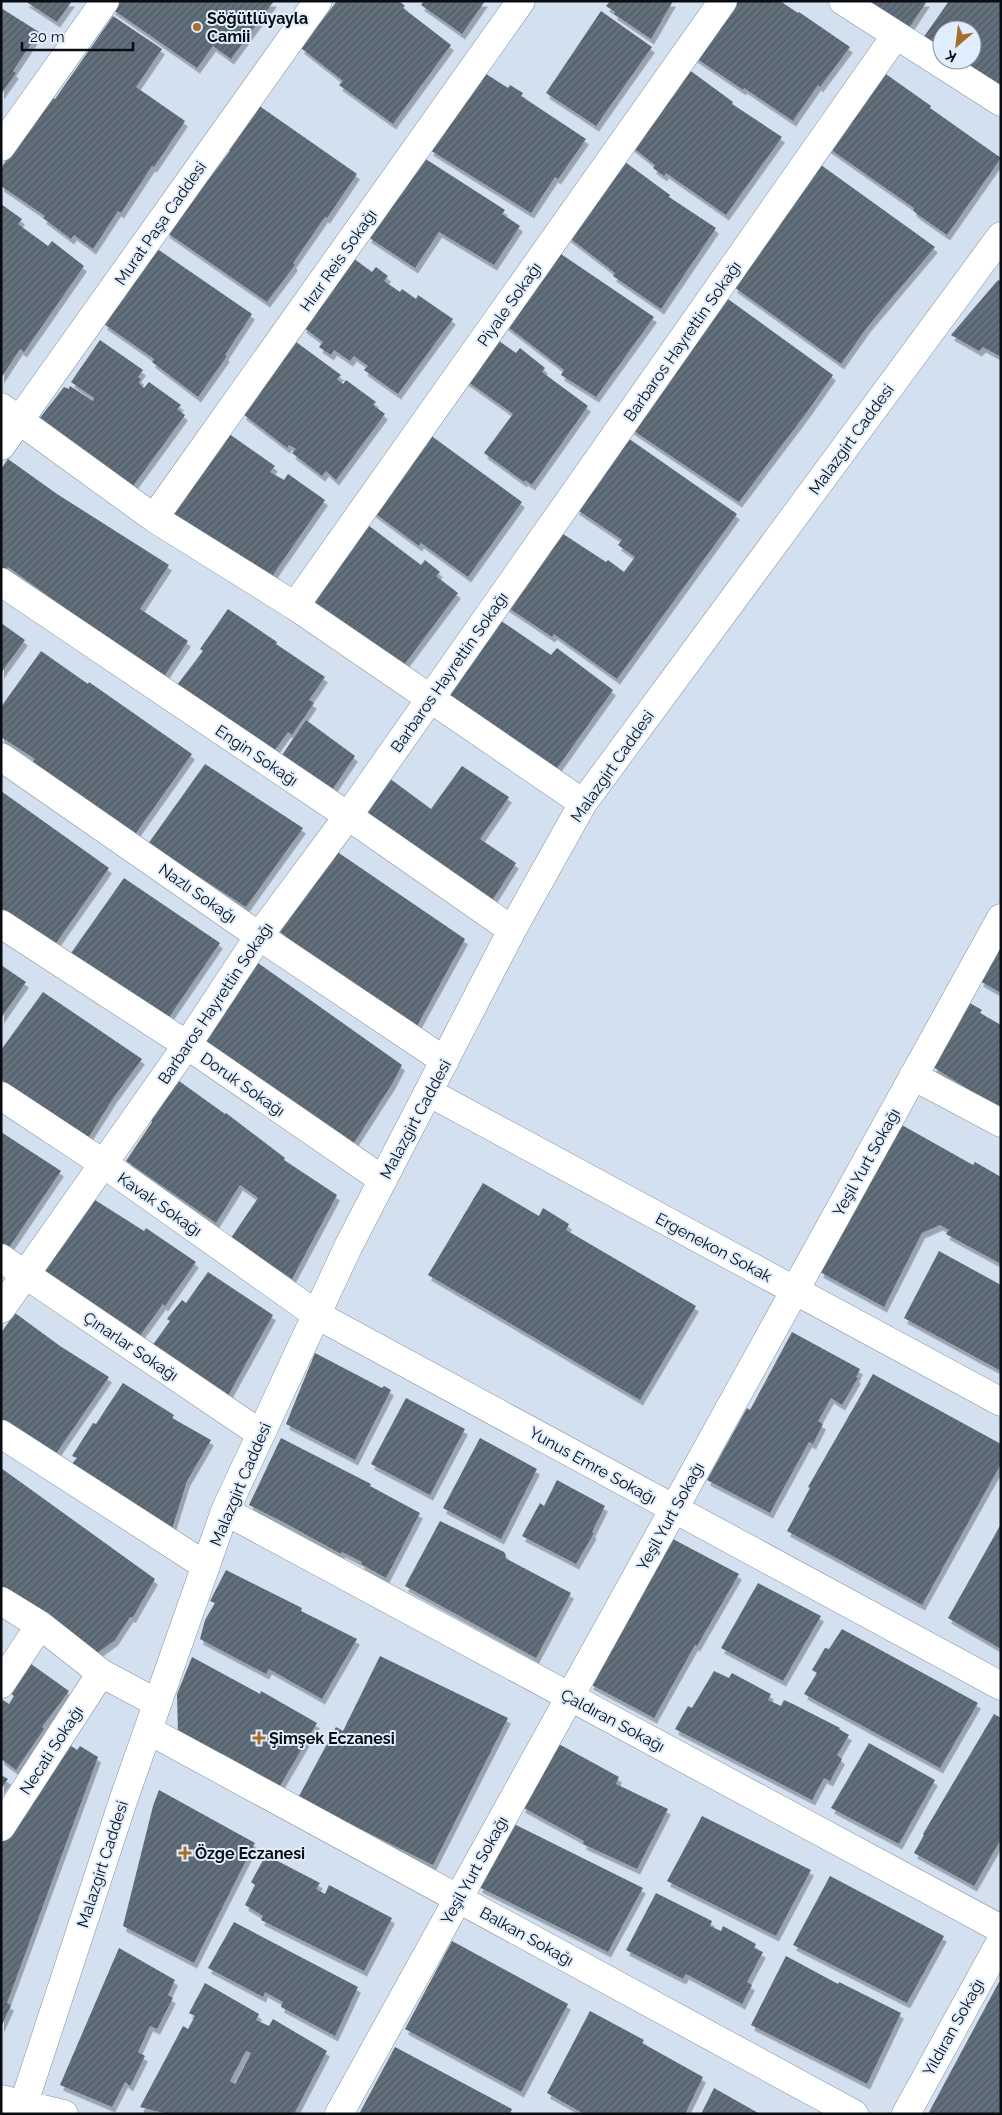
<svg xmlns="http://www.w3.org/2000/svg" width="1002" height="2115" font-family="Raleway,sans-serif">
<defs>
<pattern id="building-hatch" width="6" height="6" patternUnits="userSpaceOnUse" patternTransform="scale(1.25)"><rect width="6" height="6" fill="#626f7c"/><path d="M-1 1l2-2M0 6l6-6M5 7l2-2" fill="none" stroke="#4f5a64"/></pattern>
<filter id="shadow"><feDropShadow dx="3" dy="5.5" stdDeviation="0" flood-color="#0004"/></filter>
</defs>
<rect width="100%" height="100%" fill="#d2e0ef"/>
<path fill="url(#building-hatch)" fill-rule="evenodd" filter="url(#shadow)" d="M25,1H72L57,22Z
M117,1H274L231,59L213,46L197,68L112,9Z
M337,1H399L405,6L403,8L451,45L393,124L339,85L343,81L301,48Z
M424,1H485L462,34L421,5Z
M610,1H673L651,39L614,14L615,12L606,6Z
M734,1H780L798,13L799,12L850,47L820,87L818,85L793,121L744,88L743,90L693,56Z
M861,1H927L907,31Z
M949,1H1001V96L948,60H972V30H942V56L921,41Z
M1,8L39,32L13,71L16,73L1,94Z
M601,11L652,47L596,126L546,93Z
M113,16L162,49L136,87L185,121L154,167L152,166L121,213L118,211L93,249L74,235L71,239L43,218L45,216L1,186V168L51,97L55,99Z
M688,69L733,102L732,104L782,137L726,215L666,173L664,176L653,168L655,165L631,146Z
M483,72L508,88L510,85L523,93L521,96L586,139L558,179L555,177L531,213L430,150Z
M883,72L931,106L930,108L1001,158L947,235L917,214L913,210L914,208L827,147Z
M258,105L357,174L327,218L325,217L293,263L295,265L267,302L166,232L194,194L196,196L230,151L226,149Z
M421,156L505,210L502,214L520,226L494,265L439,232L415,268L368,237Z
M621,159L670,195L669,197L716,228L661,309L613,276L615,273L567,236Z
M814,160L935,247L868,326L841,364L734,287Z
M1,204L22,219L18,224L48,246L52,241L84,266L24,352L20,349L1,378Z
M156,248L252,314L225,355L227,356L198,397L152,362L154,359L104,324Z
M558,252L654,317L596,397L561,375L564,370L503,323Z
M353,258L372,272L376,267L388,276L384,281L400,292L402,289L416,299L418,295L453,319L398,394L364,370L368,366L354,356L350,361L334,350L331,355L319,347L323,342L303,327Z
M998,280L1001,281V357L983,347L979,351L951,335Z
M721,294L833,375L807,412L739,502L631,429Z
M495,338L516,353L520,348L545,368L542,372L588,406L532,485L525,480L524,482L484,453L513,414L464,379Z
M292,339L341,375L337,379L343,384L346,380L376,402L373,405L385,414L336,480L326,471L322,476L292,453L296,449L289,445L287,448L243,414Z
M100,340L143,370L138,377L141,379L139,383L144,388L149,382L181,405L177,409L185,415L128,493L39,419L64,387L69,389L70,386L93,401L94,398L71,382Z
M225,431L275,466L270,472L284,480L288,474L325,500L268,582L175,518L172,504Z
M426,432L522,502L468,577L421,543L419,546L369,509Z
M625,436L737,514L617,679L554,634L552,637L500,602L554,528L606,562L608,560L624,572L635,557L618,545L622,540L576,509Z
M8,459L57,494L169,565L140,609L188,641L161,681L116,645L8,567L4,573L1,571V469Z
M360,519L421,565L425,560L440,572L436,576L458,593L398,673L300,602Z
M228,609L277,642L276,644L325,677L309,700L314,703L292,735L288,732L272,754L174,689L203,651L200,649Z
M494,616L551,655L557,648L613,690L553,774L439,694Z
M1,623L25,640L1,673Z
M41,651L88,684L89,682L192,754L134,836L33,762L35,759L1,737V707Z
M306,720L355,756L328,796L278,761Z
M205,764L303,828L246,907L148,844Z
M462,766L509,797L480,839L516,863L488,907L354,819L385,775L431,809Z
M1,791L109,868L54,946L1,911Z
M336,851L465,939L417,1026L320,962L280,932Z
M124,878L220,943L167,1020L69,956Z
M1001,943V993L980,981Z
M258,963L402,1065L392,1084L350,1149L201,1044Z
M1,965L26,982L1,1018Z
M43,992L142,1059L114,1097L88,1138L1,1080V1050Z
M968,1002L982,1010L980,1013L1001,1025V1110L933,1067Z
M179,1081L225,1114L226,1113L285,1158L284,1160L337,1195L292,1279L231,1238L258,1198L240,1185L216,1223L126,1161L152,1122L151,1120Z
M900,1124L973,1165L975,1162L1001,1177V1264L946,1234L949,1230L940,1225L922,1233L884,1307L820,1272Z
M1,1132L61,1171L6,1252L1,1248Z
M483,1183L539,1216L543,1208L569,1224L566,1230L696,1306L640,1400L428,1275Z
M95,1200L144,1231L146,1228L196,1262L165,1306L163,1304L136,1341L39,1276Z
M939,1251L1001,1285V1371L904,1318Z
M208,1272L273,1315L224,1403L147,1353L170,1321L167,1319L182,1300L186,1303Z
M15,1313L60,1346L109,1377L55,1455L1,1420V1333Z
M792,1332L860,1369L856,1377L858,1378L842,1405L831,1398L818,1421L823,1424L813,1444L809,1442L770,1513L707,1480L747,1408L750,1410Z
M315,1353L382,1388L384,1386L391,1390L355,1460L286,1424Z
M873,1374L1001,1444V1464L922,1605L787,1531L810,1488L808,1487Z
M123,1383L174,1415L172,1418L211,1440L187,1481L172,1529L71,1465L77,1458L72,1456L93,1423L96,1424Z
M406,1398L465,1429L430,1495L371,1464Z
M281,1438L371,1484L370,1486L420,1513L386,1578L361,1564L362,1562L342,1552L341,1554L285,1523L249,1505Z
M480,1438L537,1469L501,1539L443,1508Z
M1,1468L155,1579L133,1617H130L115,1640L96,1654L1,1593Z
M557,1480L605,1506L592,1532L594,1533L576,1564L522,1536L540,1503L544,1506Z
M440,1521L504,1552L506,1555L505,1558L571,1593L536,1658L405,1586Z
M1001,1524V1649L948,1618Z
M671,1538L739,1574L697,1646L695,1645L654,1718L590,1684Z
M226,1570L302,1608L301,1611L357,1639L322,1699L269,1669L266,1674L200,1639L205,1620L215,1603L210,1601Z
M758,1583L821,1616L783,1681L721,1648Z
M842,1629L978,1703L940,1768L804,1694L817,1673L812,1670L825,1648L829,1649Z
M380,1656L508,1718L433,1865L298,1798L336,1727L343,1731Z
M192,1657L260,1694L261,1691L317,1723L280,1786L223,1754L222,1755L178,1734L177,1694Z
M31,1664L69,1691L42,1727L44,1729L16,1770L1,1759V1703L3,1700L9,1704L14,1696L10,1693Z
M714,1671L729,1678L732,1673L771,1694L768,1700L781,1706L784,1700L793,1704L840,1728L839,1729L849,1735L837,1755L842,1759L830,1781L824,1778L812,1800L675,1729L688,1706L692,1708Z
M994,1714L1001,1718V1839L974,1886L914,1853L924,1835L923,1834Z
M67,1743L77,1750L80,1746L98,1757L7,2003L11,2005L1,2027V1844Z
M557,1743L619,1777L616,1784L668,1809L637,1869L583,1844L584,1841L522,1807Z
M869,1743L935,1780L899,1844L831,1808Z
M1,1775L8,1779L1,1789Z
M159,1790L255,1843L194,1963L123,1926L153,1806Z
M702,1816L811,1870L776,1936L667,1881Z
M514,1824L643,1888L608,1952L479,1887Z
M266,1855L320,1883L316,1889L325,1894L329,1885L392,1918L364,1971L261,1920L263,1916L245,1905L255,1885L251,1882Z
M830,1876L944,1936L907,2003L793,1945Z
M656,1893L712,1921L710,1926L721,1931L723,1926L756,1944L754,1948L763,1952L747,1982L752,1985L742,2004L686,1974L683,1979L626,1950Z
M234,1922L358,1987L335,2036L281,2007L283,2002L265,1992L263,1997L208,1968Z
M452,1941L568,2004L521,2092L405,2029Z
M119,1948L175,1980L168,1995L173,1998L157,2029L150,2026L138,2052L145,2056L130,2086L125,2082L112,2107L60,2085Z
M786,1956L838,1984L839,1982L901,2013L867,2084L751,2025Z
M999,1982L1001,1983V2114H928Z
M205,1983L259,2014L256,2020L269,2026L273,2019L327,2051L294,2114H167L140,2107L183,2026L188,2029L195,2016L189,2013ZM246,2051L251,2053L235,2084L230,2081Z
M590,2011L644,2040L642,2043L703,2077L685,2114H584L547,2093Z
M395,2047L512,2109L510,2114H359Z
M714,2088L760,2114H701Z"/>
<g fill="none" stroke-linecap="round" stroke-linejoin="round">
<defs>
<path id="minor" d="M843,1L1001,102
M1,147L105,1
M1,407L154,518L295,606L583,803
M1,446L318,1
M154,518L521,1
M1,582L348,816L512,930
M295,606L723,1
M1,757L259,936L445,1061
M1,924L187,1045L383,1180
M913,1076L1001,1123
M428,1092L1001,1402
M1,1096L104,1164L317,1315L1001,1686
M1,1258L261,1434
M1,1309L187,1045L259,936L348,816L896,35
M1,1434L206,1566
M225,1511L1001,1929
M1,1601L40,1625L101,1673L157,1703
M1,1684L40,1625
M148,1730L854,2114
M1,1827L101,1673
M1,2099L64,2114
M24,2103L124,1798L225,1511L348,1247L512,930L583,803L1001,236
M339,2114L1001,918
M906,2114L1001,1941"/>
</defs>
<use href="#minor" stroke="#85929f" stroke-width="29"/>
<use href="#minor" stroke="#fff" stroke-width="28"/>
</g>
<g fill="#a56e29" stroke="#dfedfc" stroke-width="2">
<circle cx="197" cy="27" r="5"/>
<path d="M256.5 1730.5h5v5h5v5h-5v5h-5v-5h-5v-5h5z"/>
<path d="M182.5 1845.5h5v5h5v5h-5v5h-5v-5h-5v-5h5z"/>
</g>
<g text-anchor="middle" stroke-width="4" stroke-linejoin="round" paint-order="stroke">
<g font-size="16" font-weight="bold" fill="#090d12" stroke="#dfedfc" text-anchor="start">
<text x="207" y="24">Söğütlüyayla<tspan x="207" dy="18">Camii</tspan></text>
<text x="269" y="1744">Şimşek Eczanesi</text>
<text x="195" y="1859">Özge Eczanesi</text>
</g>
<g font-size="16" fill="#090d12" stroke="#dfedfc">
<text transform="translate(160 223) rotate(-55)" y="6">Murat Paşa Caddesi</text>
<text transform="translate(338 260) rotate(-55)" y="6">Hızır Reis Sokağı</text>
<text transform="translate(509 304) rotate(-55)" y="6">Piyale Sokağı</text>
<text transform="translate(682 341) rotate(-55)" y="6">Barbaros Hayrettin Sokağı</text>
<text transform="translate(851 439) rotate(-54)" y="6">Malazgirt Caddesi</text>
<text transform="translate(449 672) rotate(-55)" y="6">Barbaros Hayrettin Sokağı</text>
<text transform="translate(257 755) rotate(34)" y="6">Engin Sokağı</text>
<text transform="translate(612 766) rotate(-55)" y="6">Malazgirt Caddesi</text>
<text transform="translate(198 893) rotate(35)" y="6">Nazlı Sokağı</text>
<text transform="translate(215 1003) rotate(-56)" y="6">Barbaros Hayrettin Sokağı</text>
<text transform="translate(243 1084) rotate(35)" y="6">Doruk Sokağı</text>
<text transform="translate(415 1119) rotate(-62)" y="6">Malazgirt Caddesi</text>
<text transform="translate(866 1162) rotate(-61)" y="6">Yeşil Yurt Sokağı</text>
<text transform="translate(160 1204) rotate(35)" y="6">Kavak Sokağı</text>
<text transform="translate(714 1247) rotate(28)" y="6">Ergenekon Sokak</text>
<text transform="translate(131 1346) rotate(34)" y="6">Çınarlar Sokağı</text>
<text transform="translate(593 1465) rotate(29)" y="6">Yunus Emre Sokağı</text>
<text transform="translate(240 1484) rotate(-67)" y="6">Malazgirt Caddesi</text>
<text transform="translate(670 1516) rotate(-61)" y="6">Yeşil Yurt Sokağı</text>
<text transform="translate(613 1720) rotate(28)" y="6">Çaldıran Sokağı</text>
<text transform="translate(51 1750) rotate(-57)" y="6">Necati Sokağı</text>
<text transform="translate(102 1864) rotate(-72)" y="6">Malazgirt Caddesi</text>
<text transform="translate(474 1870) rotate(-61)" y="6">Yeşil Yurt Sokağı</text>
<text transform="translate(527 1936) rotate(29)" y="6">Balkan Sokağı</text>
<text transform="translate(953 2027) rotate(-61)" y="6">Yıldıran Sokağı</text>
</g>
</g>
<rect width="1002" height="2115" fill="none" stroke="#090d12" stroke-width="5"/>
<g transform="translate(957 45) rotate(208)"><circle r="24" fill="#dfedfc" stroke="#89939e"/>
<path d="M0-4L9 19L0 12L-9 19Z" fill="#a56e29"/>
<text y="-8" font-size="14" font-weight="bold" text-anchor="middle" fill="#090d12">K</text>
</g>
<path d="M22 42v8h111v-8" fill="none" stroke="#090d12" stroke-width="2.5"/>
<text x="30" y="42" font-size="15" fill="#090d12" stroke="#dfedfc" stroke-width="4" paint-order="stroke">20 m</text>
</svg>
